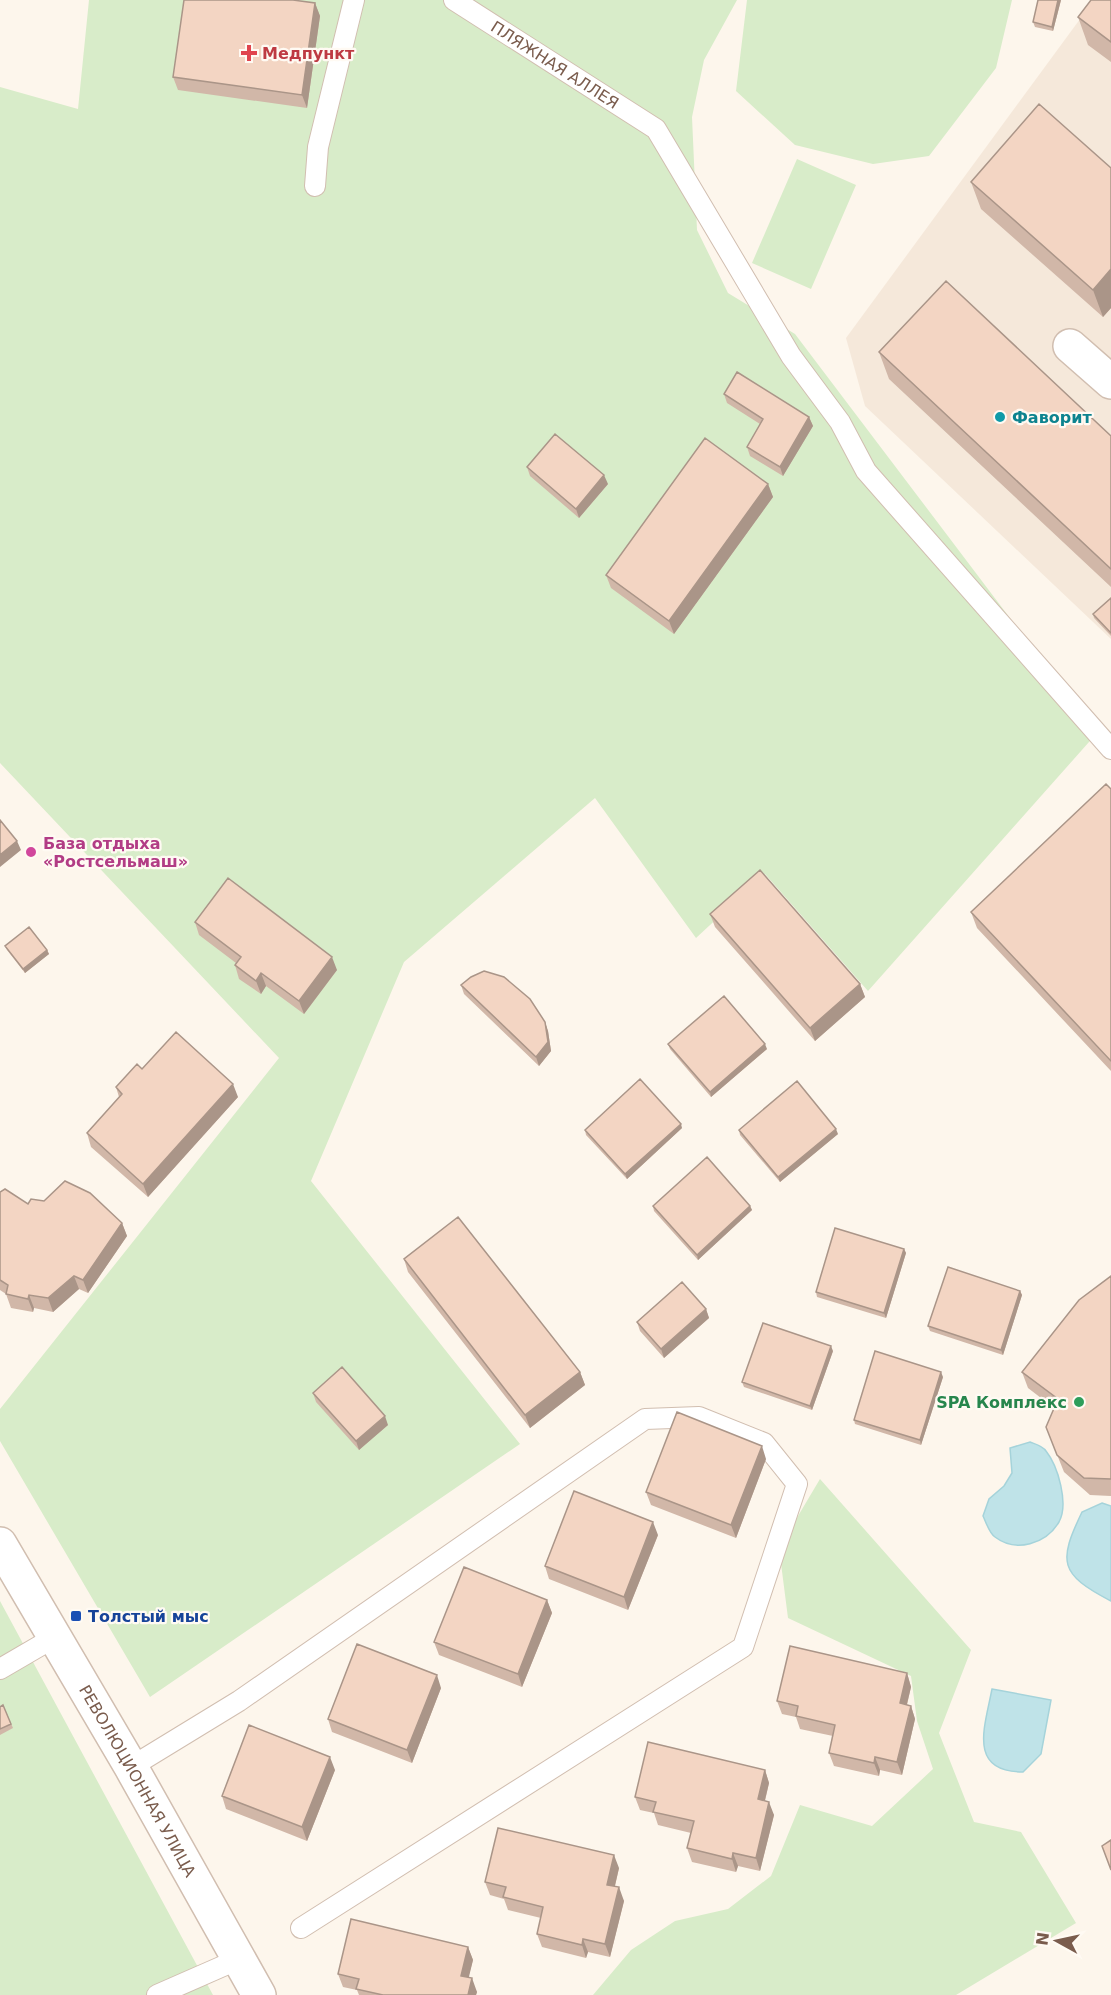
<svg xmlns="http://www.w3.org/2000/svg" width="1111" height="1995" font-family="'DejaVu Sans',sans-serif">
<rect width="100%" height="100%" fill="#fdf6ec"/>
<path fill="#f5e8da" d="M1094,0H1111V639L865,406L846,338Z"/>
<path fill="#d8ecc9" d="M89,0H737L704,60L692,117L697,230L728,293L795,334L1097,733L868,991L765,874L696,938L595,798L404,962L311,1181L520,1444L150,1697L0,1441V1409L279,1058L0,763V87L78,109Z
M747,0H1012L996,68L929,156L873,164L795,145L736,91Z
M797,159L856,185L811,289L752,263Z
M820,1479L971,1650L939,1733L974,1822L1021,1832L1076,1923L956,1995H593L631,1950L675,1921L728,1909L771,1876L800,1805L872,1826L933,1769L917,1721L911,1676L788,1618L779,1548Z
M0,1601L213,1995H0Z"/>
<path fill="#bfe3e8" stroke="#a5d3da" stroke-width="1.5" d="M1030,1442C1035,1444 1043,1446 1046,1451C1058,1466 1069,1504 1059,1522C1046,1544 1016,1553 995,1537C989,1533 986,1522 983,1516L989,1499L1004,1486L1012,1473L1010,1448Z
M1102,1503L1111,1506V1601C1059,1574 1058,1562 1082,1512Z
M992,1689L1051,1700L1041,1754L1023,1772C967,1772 985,1726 992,1689Z"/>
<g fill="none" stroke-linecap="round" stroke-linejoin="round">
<defs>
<g id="lane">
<path id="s1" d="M454,0L656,129L791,356L840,422L866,471L1111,749"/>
<path d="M315,186L318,147L354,0"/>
<path d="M0,1669L55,1637"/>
<path d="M131,1767L239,1701L645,1419L699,1417L764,1443L797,1484L743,1647L301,1928"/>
<path d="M157,1995L239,1959"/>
</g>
<g id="street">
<path d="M1070,346L1111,382"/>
<path id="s2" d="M0,1544L131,1767L259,1995"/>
</g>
</defs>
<use href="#lane" stroke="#d1beb0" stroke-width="22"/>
<use href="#street" stroke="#d1beb0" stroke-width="36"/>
<use href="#lane" stroke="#fff" stroke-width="20"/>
<use href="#street" stroke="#fff" stroke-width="33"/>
</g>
<path fill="#d1b7a8" d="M1061,0L1053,31L1035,27L1033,22Z
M1111,0V62L1088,45L1078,17Z
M315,3L320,16L307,108L178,90L173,77Z
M1111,168V308L1103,317L981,209L971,182Z
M879,352L1111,436V587L889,379Z
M724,394L809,417L813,426L783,476L750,456L747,447L760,424L727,403Z
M527,467L608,484L579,518L530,476Z
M768,484L773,497L674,634L611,588L606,575Z
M1111,598V636L1094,618L1093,614Z
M1111,789V1071L977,928L971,912Z
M710,914L860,984L865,997L815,1041L715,927Z
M195,922L337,970L304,1014L266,986L261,994L239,979L235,965L236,963L199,935Z
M5,946L47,950L49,954L25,973L7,950Z
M461,985L545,1022L548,1031L551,1051L539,1066L464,994Z
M668,1044L767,1049L711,1097L670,1049Z
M142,1069L238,1097L148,1197L91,1147L87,1133L119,1097L116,1087Z
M682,1128L627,1179L586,1135L585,1130Z
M739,1130L838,1134L780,1182L740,1135Z
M0,1192L28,1204L122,1223L127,1236L88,1293L79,1289L53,1312L34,1308L33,1312L11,1308L6,1294L0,1290Z
M653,1206H750L752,1210L698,1260L654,1211Z
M904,1249L906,1253L886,1318L817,1297L816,1292Z
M404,1259L580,1372L585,1385L530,1428L408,1272Z
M1111,1276V1496L1090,1495L1064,1472L1046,1427L1054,1408L1028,1388L1022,1372Z
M1020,1291L1022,1295L1003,1355L930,1331L928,1326Z
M706,1309L709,1318L664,1358L640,1331L637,1322Z
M833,1351L812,1410L744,1387L742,1382Z
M943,1377L921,1445L855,1424L854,1420Z
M313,1393L388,1425L359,1450L316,1402Z
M766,1459L736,1538L651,1505L646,1492Z
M658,1535L628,1610L549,1579L545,1566Z
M547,1600L552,1613L522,1687L439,1655L434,1642Z
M907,1673L911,1687L907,1705L911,1706L915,1719L902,1775L880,1770L879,1776L834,1766L829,1753L833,1736L800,1729L796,1717L782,1714L777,1701Z
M441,1688L412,1763L332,1732L328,1719Z
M3,1705L13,1728L0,1735V1707Z
M335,1770L307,1841L226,1809L222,1796Z
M765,1770L769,1783L765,1801L774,1815L760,1871L738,1866L736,1872L692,1862L687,1848L691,1833L658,1825L654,1813L640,1810L635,1797Z
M619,1868L615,1886L624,1901L610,1957L588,1952L586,1958L542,1947L537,1934L541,1918L508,1910L504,1899L490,1895L485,1882Z
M468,1947L473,1960L468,1978L477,1992L476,1995H359L357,1990L343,1987L338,1974Z"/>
<path fill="#aa9588" d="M1058,0H1061L1053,31L1052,27Z
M315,3L320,16L307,108L302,95Z
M1111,269V308L1103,317L1093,290Z
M809,417L813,426L783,476L780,467Z
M604,475L608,484L579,518L576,509Z
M768,484L773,497L674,634L669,621Z
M17,841L21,850L0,867V855Z
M47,950L49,954L25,973L23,969Z
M332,957L337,970L304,1014L299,1001Z
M261,973L266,986L261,994L256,981Z
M860,984L865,997L815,1041L810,1028Z
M545,1022L548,1031L551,1051L539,1066L536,1057Z
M765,1044L767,1049L711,1097L710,1092Z
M233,1084L238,1097L148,1197L143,1184Z
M681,1124L682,1128L627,1179L625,1174Z
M836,1129L838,1134L780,1182L778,1177Z
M750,1206L752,1210L698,1260L697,1255Z
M122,1223L127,1236L88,1293L83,1280Z
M904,1249L906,1253L886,1318L884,1313Z
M74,1276L79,1289L53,1312L48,1298Z
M1020,1291L1022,1295L1003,1355L1001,1350Z
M29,1295L34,1308L33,1312L28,1299Z
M706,1309L709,1318L664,1358L661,1349Z
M831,1346L833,1351L812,1410L810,1406Z
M580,1372L585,1385L530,1428L525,1415Z
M941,1372L943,1377L921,1445L920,1440Z
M385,1416L388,1425L359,1450L356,1441Z
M762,1446L766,1459L736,1538L731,1525Z
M653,1522L658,1535L628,1610L624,1597Z
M547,1600L552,1613L522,1687L518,1674Z
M907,1673L911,1687L904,1716L900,1703Z
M437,1675L441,1688L412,1763L407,1750Z
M911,1706L915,1719L902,1775L897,1762Z
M330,1757L335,1770L307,1841L302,1827Z
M875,1757L880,1770L879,1776L874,1763Z
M765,1770L769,1783L762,1812L758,1799Z
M769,1802L774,1815L760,1871L756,1858Z
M733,1853L738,1866L736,1872L732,1859Z
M614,1855L619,1868L612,1898L607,1885Z
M619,1887L624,1901L610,1957L605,1944Z
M583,1939L588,1952L586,1958L582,1945Z
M468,1947L473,1960L466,1989L461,1976Z
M472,1978L477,1992L476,1995H468Z"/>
<path fill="#f3d5c3" stroke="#aa9588" stroke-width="1.5" d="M184,0H293L315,3L302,95L173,77Z
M1038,0H1058L1052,27L1033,22Z
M1091,0H1111V42L1078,17Z
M1039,104L1111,168V269L1093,290L971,182Z
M946,281L1111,436V569L879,352Z
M737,372L809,417L780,467L747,447L763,419L724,394Z
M555,434L604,475L576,509L527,467Z
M705,438L768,484L669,621L606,575Z
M1111,598V633L1093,614Z
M1106,784L1111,789V1061L971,912Z
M0,820L17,841L0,855Z
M760,870L860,984L810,1028L710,914Z
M228,878L332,957L299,1001L261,973L256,981L235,965L241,957L195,922Z
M29,927L47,950L23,969L5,946Z
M484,971L504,977L530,999L545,1022L548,1042L536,1057L461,985L471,977Z
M724,996L765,1044L710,1092L668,1044Z
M176,1032L233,1084L143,1184L87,1133L122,1094L116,1087L137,1064L142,1069Z
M640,1079L681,1124L625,1174L585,1130Z
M797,1081L836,1129L778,1177L739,1130Z
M707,1157L750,1206L697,1255L653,1206Z
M65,1181L90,1193L122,1223L83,1280L74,1276L48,1298L29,1295L28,1299L6,1294L8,1285L0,1280V1192L5,1189L28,1204L31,1199L44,1201Z
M458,1217L580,1372L525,1415L404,1259Z
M835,1228L904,1249L884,1313L816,1292Z
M948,1267L1020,1291L1001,1350L928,1326Z
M1111,1276V1479L1084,1478L1057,1455L1046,1427L1058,1399L1022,1372L1079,1300Z
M682,1282L706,1309L661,1349L637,1322Z
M763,1323L831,1346L810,1406L742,1382Z
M875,1351L941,1372L920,1440L854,1420Z
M342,1367L385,1416L356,1441L313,1393Z
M677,1412L762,1446L731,1525L646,1492Z
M574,1491L653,1522L624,1597L545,1566Z
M464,1567L547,1600L518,1674L434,1642Z
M357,1644L437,1675L407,1750L328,1719Z
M790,1646L907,1673L900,1703L911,1706L897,1762L875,1757L874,1763L829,1753L835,1725L796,1716L798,1706L777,1701Z
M3,1705L11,1724L0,1729V1707Z
M249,1725L330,1757L302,1827L222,1796Z
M648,1742L765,1770L758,1799L769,1802L756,1858L733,1853L732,1859L687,1848L694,1821L653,1812L656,1802L635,1797Z
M498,1828L614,1855L607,1885L619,1887L605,1944L583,1939L582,1945L537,1934L543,1907L503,1897L506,1887L485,1882Z
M1111,1840V1870L1102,1846Z
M351,1919L468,1947L461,1976L472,1978L468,1995H383L356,1989L359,1979L338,1974Z"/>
<path fill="#e0444e" stroke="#fffaf3" stroke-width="2" d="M246 44h6v6h6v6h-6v6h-6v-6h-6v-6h6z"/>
<circle fill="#0f9aa8" stroke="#fffaf3" stroke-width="2" cx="1000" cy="417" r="6"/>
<circle fill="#d1479c" stroke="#fffaf3" stroke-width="2" cx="31" cy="852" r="6"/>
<circle fill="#2e9e5b" stroke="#fffaf3" stroke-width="2" cx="1079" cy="1402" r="6"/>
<rect fill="#1a4fb4" stroke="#fffaf3" stroke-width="2" x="70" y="1610" width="12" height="12" rx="3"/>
<g text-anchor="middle" stroke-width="4.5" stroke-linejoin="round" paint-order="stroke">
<g font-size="16" font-weight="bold" fill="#be3a42" stroke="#fffaf3" text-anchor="start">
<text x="262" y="59">Медпункт</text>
</g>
<g font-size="16" fill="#7a5c4d" stroke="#fffaf3">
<text dy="6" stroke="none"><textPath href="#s1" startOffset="120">ПЛЯЖНАЯ АЛЛЕЯ</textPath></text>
<text dy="6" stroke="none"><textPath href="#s2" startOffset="274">РЕВОЛЮЦИОННАЯ УЛИЦА</textPath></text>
</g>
<g font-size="16" font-weight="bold" fill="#0d838f" stroke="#fffaf3" text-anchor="start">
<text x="1012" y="423">Фаворит</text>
</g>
<g font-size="16" font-weight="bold" fill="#b23c85" stroke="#fffaf3" text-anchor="start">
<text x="43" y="849">База отдыха<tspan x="43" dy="18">«Ростсельмаш»</tspan></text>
</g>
<g font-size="16" font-weight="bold" fill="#27864d" stroke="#fffaf3" text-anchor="end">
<text x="1067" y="1408">SPA Комплекс</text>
</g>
<g font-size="16" font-weight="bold" fill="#164399" stroke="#fffaf3" text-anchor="start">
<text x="88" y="1622">Толстый мыс</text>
</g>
</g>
<g transform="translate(1057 1941) rotate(278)" stroke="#fffaf3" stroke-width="4.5" paint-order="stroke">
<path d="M0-4.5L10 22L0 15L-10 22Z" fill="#7a5c4d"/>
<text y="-9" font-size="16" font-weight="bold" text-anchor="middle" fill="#7a5c4d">N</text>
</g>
</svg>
